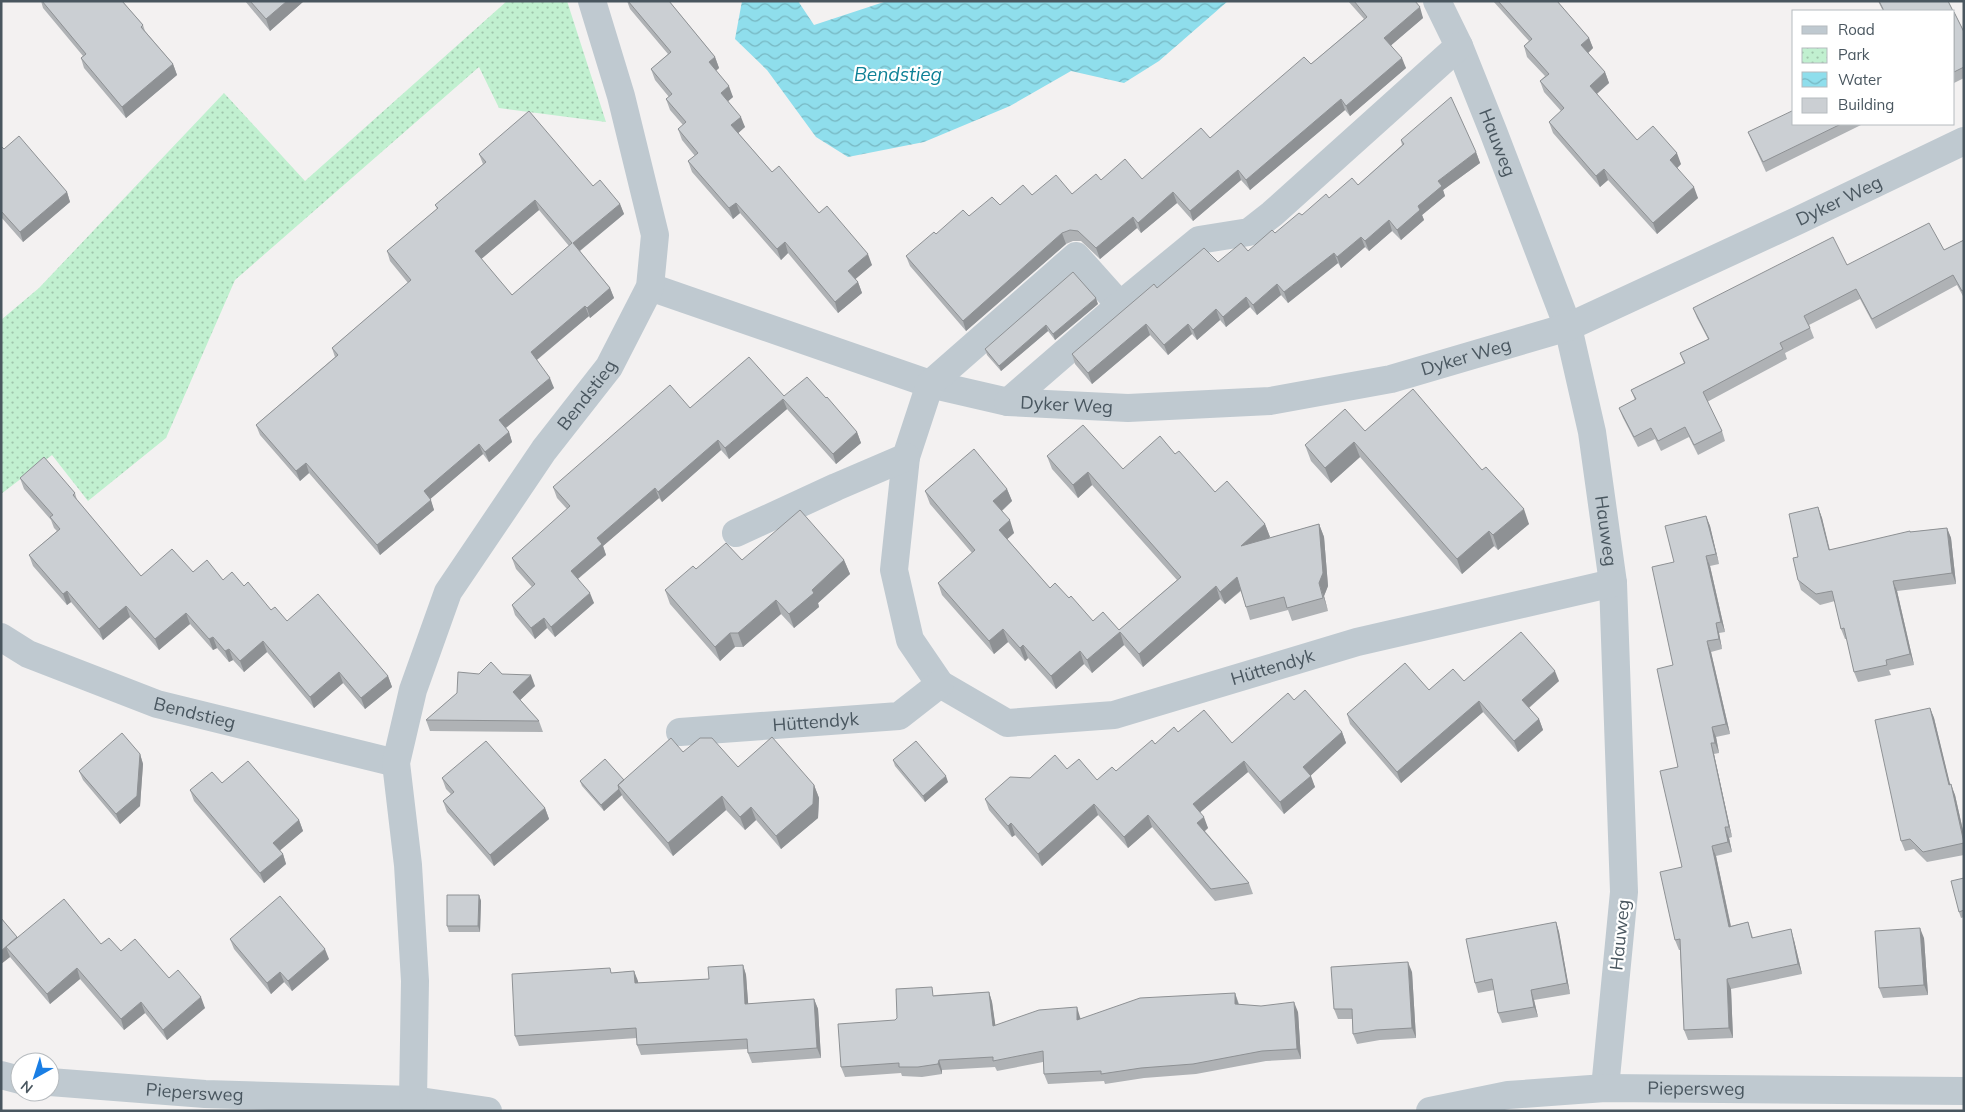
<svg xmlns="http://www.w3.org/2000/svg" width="1965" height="1112" font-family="Mulish,sans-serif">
<defs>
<pattern id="park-dots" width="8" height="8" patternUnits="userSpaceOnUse" patternTransform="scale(1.25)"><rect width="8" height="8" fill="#c1f0d0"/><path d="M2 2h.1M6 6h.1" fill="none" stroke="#9fc5ac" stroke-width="1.8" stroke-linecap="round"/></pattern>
<pattern id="water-waves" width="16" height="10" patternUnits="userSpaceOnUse" patternTransform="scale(1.25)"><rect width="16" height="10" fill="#8fdeec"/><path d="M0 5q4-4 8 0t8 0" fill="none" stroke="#77b7c2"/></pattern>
</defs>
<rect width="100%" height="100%" fill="#f3f1f1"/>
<path fill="url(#park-dots)" d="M507,1H567L606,122L499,108L479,67L235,280L166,438L88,501L52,455L1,494V320L39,288L224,93L305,181Z"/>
<path fill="url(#water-waves)" d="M742,1H798L814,25L887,1H1228L1159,61L1124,83L1071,71L1010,106L924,142L848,157L816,137L767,70L735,39Z"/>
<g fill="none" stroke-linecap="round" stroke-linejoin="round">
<g stroke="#bfc9d0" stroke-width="28">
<path id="s1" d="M1437,1L1459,46L1493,131L1568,327L1592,432L1613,583L1624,892L1605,1088"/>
<path id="s2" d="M650,287L930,384L1008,402L1128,408L1270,401L1391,379L1568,327L1799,220L1964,141"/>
<path id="s3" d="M1120,305L1076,256L930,384L906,457L894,570L910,640L940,684L1007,723L1114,715L1357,642L1613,583"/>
<path d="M1008,402L1120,305L1199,240L1249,232L1272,214L1459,46"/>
<path d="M736,533L836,487L906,457"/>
<path id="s4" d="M1,637L28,654L157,704L396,763"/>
<path id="s5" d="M680,732L899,716L940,684"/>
<path d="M1,1075L20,1080"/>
<path id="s6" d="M50,1082L205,1094L413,1100L488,1111"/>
<path id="s7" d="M413,1100L415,981L408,865L396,763L413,690L448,592L544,450L609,367L650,287L655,235L621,96L592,1"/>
<path id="s8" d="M1430,1111L1508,1095L1605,1088L1964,1091"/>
</g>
</g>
<path fill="#afb2b5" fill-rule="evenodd" d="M41,1H122L143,25L145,31L173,64L177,75L126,118L84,68L81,58L83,56L43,8Z
M245,1H304L270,31Z
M627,1H669L715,57L719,68L716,71L733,97L728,101L745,127L738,133L772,172L819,213L872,265L855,279L858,282L862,293L838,313L788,253L781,260L740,213L733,219L692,172L688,161L695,156L682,140L678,129L683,125L670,110L666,99L669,97L655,80L651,69L668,54L630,9Z
M1348,1H1415L1423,18L1391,45L1406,68L1350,116L1345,110L1250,190L1241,180L1193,221L1177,203L1141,233L1137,228L1100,259L1081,241H1073L1066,244L966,331L910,266L906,256L936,234L969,216L1000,205L1032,195L1072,194L1101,180L1142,179L1210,138L1311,64L1364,19Z
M1493,1H1557L1589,38L1593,48L1588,53L1605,72L1609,83L1597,94L1637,140L1681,164L1677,168L1698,198L1657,234L1608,180L1600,187L1553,133L1549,122L1561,111L1544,92L1540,81L1545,76L1527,57L1524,46L1529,41Z
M1878,1H1948L1953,11H1883Z
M1954,12L1964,32V78L1954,83Z
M1794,124H1863L1766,172L1752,141L1748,132Z
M1401,140L1476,152L1480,163L1443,190L1445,196L1422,215L1424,220L1401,240L1392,231L1369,251L1365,247L1341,268L1338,263L1288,303L1281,295L1257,315L1250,307L1226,327L1220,320L1197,340L1192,334L1168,355L1150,335L1092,384L1075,364L1072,354L1157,288L1248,251L1329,198L1358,185L1402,145Z
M1,146L4,149L67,192L70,202L23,242L1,217Z
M479,154L593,186L620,204L624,214L580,251L610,288L614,298L590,318L589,316L537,360L554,388L506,428L509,432L512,442L489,462L483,454L430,499L434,510L380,555L309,473L300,481L260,435L256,425L335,357L332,348L408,283L390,261L387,251L437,209L435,205L483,164ZM539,210L569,246L512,295L481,259Z
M1964,240V298L1957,285L1876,329L1860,299L1809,325L1814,338L1785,353L1787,359L1707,402L1722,431L1725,441L1698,455L1689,437L1661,451L1655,439L1638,447L1623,418L1619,408L1635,400L1631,390L1684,363L1680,353L1708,339L1697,318L1693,308L1847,265L1944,250Z
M1098,304L1055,340L1048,331L1001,371L987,355L985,349Z
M784,396L857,432L861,443L836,464L787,409L729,459L721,450L662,502L659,498L603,546L606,555L578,579L594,603L555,637L547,628L535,639L515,615L512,605L532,587L516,569L512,558L567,509L557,498L553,487L690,408Z
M1365,431L1482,470L1529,524L1498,550L1494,546L1462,574L1360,457L1331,483L1311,461L1305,445Z
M1175,454L1215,492L1265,524L1270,537L1269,538L1319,524L1324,537L1328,586L1324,596L1328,611L1292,621L1288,610L1250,620L1241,591L1225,604L1220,599L1143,667L1124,645L1092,673L1084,664L1056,689L1028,658L1025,661L1008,642L994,654L942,595L938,583L972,553L930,504L925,491L1007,489L1012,501L1002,511L1014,533L1007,539L1050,588L1069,598L1093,621L1119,630L1177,580L1092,485L1078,498L1052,469L1047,456L1123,469Z
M20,478L75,493L77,500L141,576L193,572L223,580L244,586L271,610L287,621L388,676L392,687L365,709L343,683L314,708L267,652L244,672L233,660L229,662L217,648L213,650L190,624L159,650L130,617L103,640L71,602L67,605L33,566L29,555L57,531L54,528L51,520L24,489Z
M1818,507L1822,518L1830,550L1910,532L1947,528L1951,538L1956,584L1897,591L1914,665L1889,670L1891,675L1858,682L1854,672L1847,639H1845L1841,629L1835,601L1820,605L1801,590L1798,580V557Z
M1706,516L1710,526L1719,564L1710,566L1725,632L1719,633L1722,649L1711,652L1730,734L1716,737L1719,753L1714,754L1732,837L1729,838L1732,852L1716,856L1731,926L1748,922L1753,938L1794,940L1802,974L1731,989L1733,1038L1688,1040L1684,1030L1680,950H1679L1675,940L1682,867L1673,665Z
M742,560H844L850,574L818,603L819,607L794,628L781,614L743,647H735L720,661L670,604L665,590L696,569Z
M479,674H502L535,686L520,700L539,721L543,732L430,731L426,720Z
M1464,681H1559L1529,708L1539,719L1543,730L1518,752L1483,712L1401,783L1350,724L1347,714L1429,690Z
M1294,700L1342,732L1346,743L1310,776L1315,787L1284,814L1248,772L1200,812L1208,828L1205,831L1249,883L1253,894L1215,901L1152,827L1128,848L1098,815L1042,866L1015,835L1012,837L989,810L985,799L1030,778L1067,769L1097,780L1116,771L1155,744L1178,732L1232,743Z
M1930,708L1934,718L1950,785L1955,795L1964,835V855L1927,862L1914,849L1905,851L1901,841Z
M683,752L738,767L814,785L819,798L818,818L781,849L756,820L745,830L726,810L673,856L623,798L622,795L604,811L582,786L580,781L624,780Z
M140,754L143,764L140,806L120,824L83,780L79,771Z
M893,760L948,782L925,802L895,766Z
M442,778L545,808L549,819L494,866L447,812L443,801L451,794L446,789Z
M222,783L299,820L303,831L280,850L283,854L286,864L264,883L194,801L190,790Z
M1964,878V917L1961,918L1959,912Z
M479,895L481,901L480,932H449L447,926Z
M1,918L17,937L101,944L121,951L169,978L205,1008L167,1040L145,1013L124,1030L80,979L50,1004L10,957L1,964Z
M1556,922L1559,932L1570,994L1534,1000L1538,1017L1502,1023L1498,1013L1494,990L1478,993L1475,983Z
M1924,938L1928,995L1883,998L1879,988Z
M230,939L329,959L292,991L284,982L271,994L234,949Z
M743,965L746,975L748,1004L814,999L818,1009L821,1058L752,1063L748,1053V1049L641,1055L637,1045V1038L519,1046L515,1036L612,973L634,971L638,983L709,979Z
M1412,972L1416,1038L1380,1040L1357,1044L1353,1034L1352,1019H1338L1334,1009Z
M989,992L992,1002L995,1025L1080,1017L1081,1019L1235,993L1239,1004L1298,1012L1301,1059L1266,1061L1196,1074L1144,1078L1105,1084L1104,1081L1048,1084L1044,1074L1043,1062L997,1071L995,1067L942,1070V1074L922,1077L902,1076L901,1073L845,1077L841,1067L895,1020L935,995Z"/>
<path fill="#8e9194" d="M287,1H304L270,31L266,19Z
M1420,7L1423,18L1388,48L1384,38Z
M1589,38L1593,48L1585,56L1581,45Z
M715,57L719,68L713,73L709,62Z
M1402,58L1406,68L1350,116L1346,106Z
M173,64L177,75L126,118L122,107Z
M1605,72L1609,83L1594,96L1590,86Z
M729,86L733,97L725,104L721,93Z
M1341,99L1345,110L1250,190L1246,180Z
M741,117L745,127L735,136L731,125Z
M1476,152L1480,163L1443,190L1445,196L1422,215L1424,220L1401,240L1397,230L1438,181Z
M1677,153L1681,164L1674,171L1670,160Z
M1604,169L1608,180L1600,187L1596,176Z
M1238,170L1241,180L1193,221L1190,211Z
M1694,187L1698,198L1657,234L1653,223Z
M67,192L70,202L23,242L20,232Z
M1173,192L1177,203L1141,233L1138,223Z
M535,200L539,210L479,261L475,251Z
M736,203L740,213L733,219L729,208Z
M620,204L624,214L577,253L573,243Z
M1133,217L1137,228L1100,259L1096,248Z
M1389,220L1392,231L1369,251L1365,241Z
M1062,233L1066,244L966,331L963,321Z
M1361,237L1365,247L1341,268L1337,257Z
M785,242L788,253L781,260L777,249Z
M1334,253L1338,263L1288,303L1284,292Z
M868,254L872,265L852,282L848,271Z
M858,282L862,293L838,313L835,302Z
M1277,284L1281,295L1257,315L1253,305Z
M610,288L614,298L590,318L587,308Z
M1246,297L1250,307L1226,327L1223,317Z
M1096,298L1098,304L1055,340L1053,334Z
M585,306L589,316L534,362L531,352Z
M1216,309L1220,320L1197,340L1193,330Z
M1146,324L1150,335L1092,384L1088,373Z
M1188,324L1192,334L1168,355L1164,345Z
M1046,325L1048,331L1001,371L999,366Z
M550,378L554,388L503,430L499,420Z
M783,399L787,409L729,459L725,448Z
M509,432L512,442L489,462L485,452Z
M857,432L861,443L836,464L833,454Z
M718,440L721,450L662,502L658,492Z
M1354,442L1360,457L1331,483L1325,468Z
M479,444L483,454L428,501L424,491Z
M306,463L309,473L300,481L296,471Z
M1088,472L1092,485L1078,498L1073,485Z
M655,488L659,498L603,546L606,555L575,581L571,571L597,538Z
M1007,489L1012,501L998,514L993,501Z
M431,500L434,510L380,555L377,545Z
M1818,507L1822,518L1832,561L1829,550Z
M1524,509L1529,524L1498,550L1493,535Z
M1706,516L1710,526L1719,564L1716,554Z
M1010,520L1014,533L1003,543L999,530Z
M1265,524L1270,537L1245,559L1241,546Z
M1319,524L1324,537L1328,586L1324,596L1328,611L1319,583Z
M1947,528L1951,538L1956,584L1952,573Z
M1489,531L1494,546L1462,574L1457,559Z
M1706,556L1710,566L1725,632L1721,622Z
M844,560L850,574L818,603L819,607L794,628L789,614L812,590Z
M1237,577L1241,590L1225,604L1220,592Z
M1893,581L1897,591L1914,665L1910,654Z
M1216,586L1220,599L1143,667L1139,654Z
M67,591L71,602L67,605L63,594Z
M590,593L594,603L555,637L551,627Z
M776,600L781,614L743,647L738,633Z
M126,606L130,617L103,640L99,629Z
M186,613L190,624L159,650L155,639Z
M544,618L547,628L535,639L531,628Z
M1716,623L1719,633L1722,649L1719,639Z
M1003,629L1008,642L994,654L989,641Z
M1120,632L1124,645L1092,673L1087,660Z
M730,633L735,647L720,661L715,647Z
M213,637L217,648L213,650L209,639Z
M263,641L267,652L244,672L240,661Z
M1707,641L1711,652L1730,734L1726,724Z
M1023,645L1028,658L1025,661L1020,648Z
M229,649L233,660L229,662L225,651Z
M1080,651L1084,664L1056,689L1051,676Z
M1555,671L1559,681L1526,710L1522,700Z
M339,672L343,683L314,708L310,697Z
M531,675L535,686L517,703L513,692Z
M388,676L392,687L365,709L361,698Z
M1479,701L1483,712L1401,783L1397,772Z
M1930,708L1934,718L1953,796L1949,785Z
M1539,719L1543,730L1518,752L1514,741Z
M1712,727L1716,737L1719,753L1715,743Z
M1342,732L1346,743L1307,779L1303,767Z
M1711,743L1714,754L1732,837L1729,827Z
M140,754L143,764L140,806L120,824L116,814Z
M1244,761L1248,772L1197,815L1193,804Z
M946,776L948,782L925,802L923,796Z
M1311,776L1315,787L1284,814L1280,802Z
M1951,784L1955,795L1964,835V842Z
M814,785L819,798L818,818L781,849L776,836Z
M619,789L622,795L604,811L601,805Z
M722,796L726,810L673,856L668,843Z
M1094,804L1098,815L1042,866L1038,854Z
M751,807L756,820L745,830L740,817Z
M545,808L549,819L494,866L490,855Z
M1148,815L1152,827L1128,848L1124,837Z
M1204,817L1208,828L1201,834L1197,823Z
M299,820L303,831L277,853L273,843Z
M1011,823L1015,835L1012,837L1008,826Z
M1725,827L1729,838L1732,852L1728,842Z
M1712,846L1716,856L1733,937L1729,927Z
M283,854L286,864L264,883L260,873Z
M479,895L481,901L480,932L478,926Z
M1556,922L1559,932L1570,994L1567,983Z
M1920,928L1924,938L1928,995L1924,985Z
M1791,929L1794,940L1802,974L1798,964Z
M17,937L6,947L10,957L1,964V951Z
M325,949L329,959L292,991L288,981Z
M1408,962L1412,972L1416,1038L1412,1028Z
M743,965L746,975L749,1014L745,1004Z
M77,968L80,979L50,1004L47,994Z
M634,971L638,981L639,993L635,983Z
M280,972L284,982L271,994L267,983Z
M1727,979L1731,989L1733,1038L1729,1028Z
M1531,990L1534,1000L1538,1017L1534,1007Z
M989,992L992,1002L997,1036L993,1026Z
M1235,993L1238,1003L1239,1014L1235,1004Z
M201,997L205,1008L167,1040L163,1030Z
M814,999L818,1009L821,1058L817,1048Z
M141,1002L145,1013L124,1030L121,1019Z
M1294,1002L1298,1012L1301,1059L1297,1049Z
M1077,1007L1080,1017L1081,1030L1077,1020Z
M939,1060L942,1070V1074L938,1064Z"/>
<path fill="#cbcfd3" stroke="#8e9194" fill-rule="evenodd" d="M42,1H122L143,25L141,27L173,64L122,107L81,58L86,54Z
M250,1H287L266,19Z
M628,1H669L715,57L709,62L729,86L721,93L741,117L731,125L772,172L779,166L819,213L827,206L868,254L848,271L858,282L835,302L785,242L777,249L736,203L729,208L688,161L698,153L678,129L686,122L666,99L672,94L651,69L671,52Z
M1354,1H1415L1420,7L1384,38L1402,58L1346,106L1341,99L1246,180L1238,170L1190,211L1173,192L1138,223L1133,217L1096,248L1078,231L1070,230L1062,233L963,321L906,256L934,232L936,234L963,210L969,216L992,197L1000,205L1023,185L1032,195L1056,175L1072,194L1096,174L1101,180L1125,159L1142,179L1201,128L1210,138L1304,57L1311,64L1367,17Z
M1498,1H1557L1589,38L1581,45L1605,72L1590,86L1637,140L1653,126L1677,153L1670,160L1694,187L1653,223L1604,169L1596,176L1549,122L1564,108L1540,81L1549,74L1524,46L1532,39Z
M1879,1H1948L1953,11H1884Z
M1954,12L1964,32V67L1954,72Z
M1451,97L1476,152L1438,181L1442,186L1418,206L1420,210L1397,230L1389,220L1365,241L1361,237L1337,257L1334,253L1284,292L1277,284L1253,305L1246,297L1223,317L1216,309L1193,330L1188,324L1164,345L1146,324L1088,373L1072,354L1154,284L1157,288L1204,248L1218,262L1241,243L1248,251L1272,230L1275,233L1299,213L1302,215L1326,194L1329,198L1352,178L1358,185L1404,144L1401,140Z
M1794,110V124H1841L1763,162L1748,132Z
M529,111L593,186L600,180L620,204L573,243L610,288L587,308L585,306L531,352L550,378L499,420L509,432L485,452L479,444L424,491L431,500L377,545L306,463L296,471L256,425L338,355L332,348L411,280L387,251L438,208L435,205L486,162L479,154ZM535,200L572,243L512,295L475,251Z
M19,136L67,192L20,232L1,211V146L4,149Z
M1929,223L1944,250L1964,240V290L1962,291L1953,275L1872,319L1856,289L1804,316L1810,328L1780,343L1783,349L1703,392L1722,431L1694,445L1685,427L1658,441L1651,428L1634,437L1619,408L1636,399L1631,390L1685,363L1680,353L1709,339L1693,308L1833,237L1847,265Z
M1073,272L1096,298L1053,334L1046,325L999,366L985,349Z
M749,357L784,396L807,377L826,398L827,397L857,432L833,454L783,399L725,448L718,440L658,492L655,488L597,538L602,544L571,571L590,593L551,627L544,618L531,628L512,605L535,584L512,558L570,506L553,487L670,385L690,408Z
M1413,389L1482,470L1486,467L1524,509L1493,535L1489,531L1457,559L1354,442L1325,468L1305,445L1345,409L1365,431Z
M1083,425L1123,469L1160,436L1175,454L1179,451L1215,492L1227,481L1265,524L1241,546L1319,524L1323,573L1319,583L1323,598L1287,608L1284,597L1246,607L1237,577L1220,592L1216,586L1139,654L1120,632L1087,660L1080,651L1051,676L1023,645L1020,648L1003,629L989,641L938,583L975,550L925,491L974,449L1007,489L993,501L1010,520L999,530L1050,588L1055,583L1069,598L1071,596L1093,621L1103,612L1119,630L1181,577L1088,472L1073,485L1047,456Z
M44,457L75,493L73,495L141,576L172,549L193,572L207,560L223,580L232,572L244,586L248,582L271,610L275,607L287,621L318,594L388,676L361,698L339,672L310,697L263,641L240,661L229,649L225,651L213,637L209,639L186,613L155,639L126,606L99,629L67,591L63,594L29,555L60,529L50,517L53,515L20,478Z
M1818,507L1829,550L1910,531V532L1947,528L1952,573L1893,581L1910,654L1886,660L1887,665L1854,672L1844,628L1841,629L1832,591L1816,594L1798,580L1793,558L1798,557L1789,514Z
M800,510L844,560L812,590L814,593L789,614L776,600L738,633H730L715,647L665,590L693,566L696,569L726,543L742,560Z
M1706,516L1716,554L1706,556L1721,622L1716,623L1719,639L1707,641L1726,724L1712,727L1715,743H1711L1729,827H1725L1728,842L1712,846L1729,927L1748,922L1752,938L1791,929L1798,964L1727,979L1729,1028L1684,1030L1680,939L1675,940L1660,872L1682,867L1660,771L1678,767L1657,669L1673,665L1652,567L1674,562L1665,526Z
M1521,632L1555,671L1522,700L1539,719L1514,741L1479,701L1397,772L1347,714L1405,663L1429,690L1453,669L1464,681Z
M491,662L502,674L531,675L513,692L539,721L426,720L457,693L458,672L479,674Z
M1305,690L1342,732L1303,767L1311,776L1280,802L1244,761L1193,804L1204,817L1197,823L1249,883L1211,889L1148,815L1124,837L1094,804L1038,854L1011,823L1008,826L985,799L1010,777L1030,778L1055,755L1067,769L1079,759L1097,780L1112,767L1116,771L1152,740L1155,744L1174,727L1178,732L1204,710L1232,743L1288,693L1294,700Z
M1930,708L1949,785L1951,784L1964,843L1923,852L1910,839L1901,841L1875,720Z
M122,733L140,754L137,796L116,814L79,771Z
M772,737L814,785L813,804L776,836L751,807L740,817L722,796L668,843L618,785L671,738L683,752L700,738H712L738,767Z
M486,741L545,808L490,855L443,801L454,792L442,778Z
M916,741L946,776L923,796L893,760Z
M605,759L624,780L618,785L619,789L601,805L580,781Z
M248,761L299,820L273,843L283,854L260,873L190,790L212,772L222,783Z
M1964,878V910L1959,912L1951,881Z
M447,895H479L478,926H447Z
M280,896L325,949L288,981L280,972L267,983L230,939Z
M64,899L101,944L109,938L121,951L135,939L169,978L178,970L201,997L163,1030L141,1002L121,1019L77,968L47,994L6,947Z
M1,918L17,937L1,951Z
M1556,922L1567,983L1531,990L1534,1007L1498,1013L1492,979L1475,983L1466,939Z
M1920,928L1924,985L1879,988L1875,931Z
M1408,962L1412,1028L1376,1030L1353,1034L1352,1009H1334L1331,967Z
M743,965L745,1004L814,999L817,1048L748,1053L747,1039L637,1045L636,1028L515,1036L512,974L610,968L611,973L634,971L635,983L709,979L708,967Z
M932,987L933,996L989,992L993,1026L1039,1010L1077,1007V1020L1140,998L1235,993V1004L1261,1006L1294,1002L1297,1049L1262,1051L1193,1064L1141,1068L1101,1074V1071L1044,1074L1043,1051L993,1061V1057L939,1060L938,1064L918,1067H899V1063L841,1067L838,1024L895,1020L897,1018L896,989Z"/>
<g text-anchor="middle" stroke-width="4.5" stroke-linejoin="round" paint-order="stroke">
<g font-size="18" fill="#49565f" stroke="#fff">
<text dy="6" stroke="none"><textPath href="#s1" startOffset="154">Hauweg</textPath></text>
<text dy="6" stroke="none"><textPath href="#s2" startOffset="1245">Dyker Weg</textPath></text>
<text dy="6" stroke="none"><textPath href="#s2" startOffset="840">Dyker Weg</textPath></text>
<text dy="6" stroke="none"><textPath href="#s7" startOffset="758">Bendstieg</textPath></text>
<text dy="6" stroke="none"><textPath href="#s2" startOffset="435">Dyker Weg</textPath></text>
<text dy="6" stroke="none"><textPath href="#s1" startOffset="559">Hauweg</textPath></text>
<text dy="6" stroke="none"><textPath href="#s3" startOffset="926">Hüttendyk</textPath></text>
<text dy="6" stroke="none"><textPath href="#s4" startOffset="209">Bendstieg</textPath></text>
<text dy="6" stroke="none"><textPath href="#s5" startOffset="136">Hüttendyk</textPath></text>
<text transform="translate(1620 935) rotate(-84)" y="6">Hauweg</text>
<text dy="6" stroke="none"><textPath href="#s8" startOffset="268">Piepersweg</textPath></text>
<text dy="6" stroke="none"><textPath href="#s6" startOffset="145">Piepersweg</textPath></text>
</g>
<g font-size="19" font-style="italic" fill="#0e8196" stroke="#fff">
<text x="898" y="81">Bendstieg</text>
</g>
</g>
<rect width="1965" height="1112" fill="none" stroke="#49565f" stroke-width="5"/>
<rect x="1792" y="10" width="162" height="115" fill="#ffffff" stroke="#b6bbbf"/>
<rect x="1802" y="26" width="25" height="8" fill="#bfc9d0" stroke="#b6bbbf"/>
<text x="1838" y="35" font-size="15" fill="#49565f">Road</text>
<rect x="1802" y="48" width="25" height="15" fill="url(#park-dots)" stroke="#b6bbbf"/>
<text x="1838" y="60" font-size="15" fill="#49565f">Park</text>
<rect x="1802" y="72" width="25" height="15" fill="url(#water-waves)" stroke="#b6bbbf"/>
<text x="1838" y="85" font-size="15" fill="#49565f">Water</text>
<rect x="1802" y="98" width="25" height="15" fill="#cbcfd3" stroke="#b6bbbf"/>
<text x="1838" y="110" font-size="15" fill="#49565f">Building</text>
<g transform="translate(35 1077) rotate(219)"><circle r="24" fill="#ffffff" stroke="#b6bbbf"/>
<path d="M0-4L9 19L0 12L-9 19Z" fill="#1a7ee4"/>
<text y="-8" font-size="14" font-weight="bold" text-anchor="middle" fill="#49565f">N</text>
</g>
</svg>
